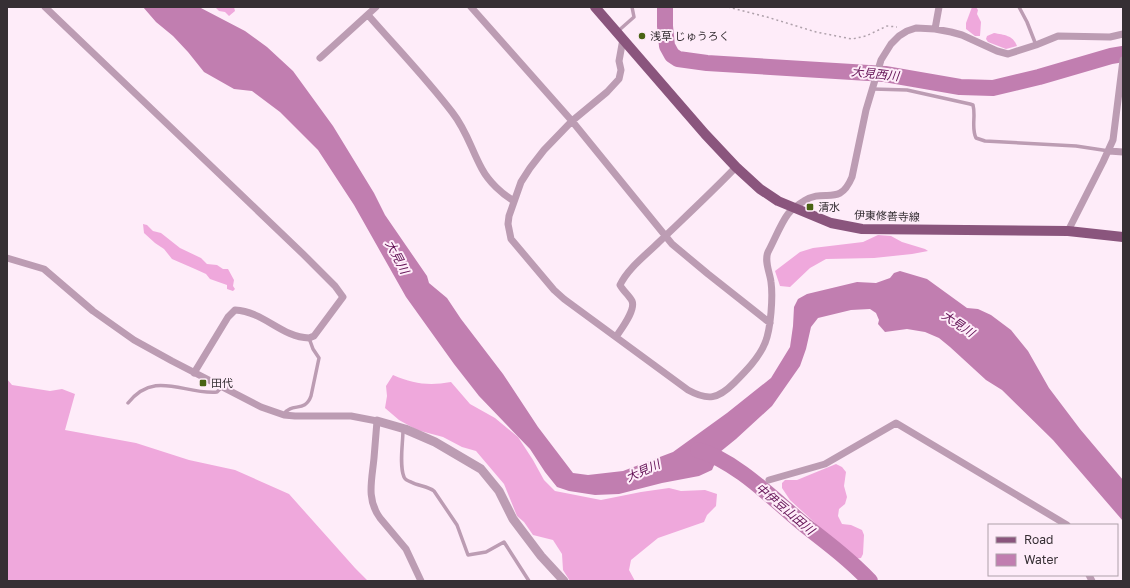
<svg xmlns="http://www.w3.org/2000/svg" width="1130" height="588" font-family="'Golos Text','Noto Sans JP',sans-serif">
<rect width="100%" height="100%" fill="#feecf9"/>
<path fill="#efa8dc" d="M215,7H234L235,11L229,16L225,12L219,11Z
M972,7H976L978,10L977,14L981,22L980,36H975L966,29V23Z
M994,33C1004,35 1013,35 1017,46L1006,49L988,42L986,39L987,36Z
M143,224L147,225L153,231L161,233L180,248L201,258L207,264L217,265L223,269H228L234,280L233,286L235,289L233,291L227,289V285L210,279L206,274L195,269L172,259L164,249L155,243L144,233Z
M878,235L891,236L902,242L925,249L928,251L912,254L874,258L826,259L810,268L790,287L780,286L775,271L800,252L813,248L863,242Z
M393,375C414,384 429,386 451,382L470,404L495,418L518,437L533,460L544,480L555,491L601,500L641,492L669,488L681,491L705,490L717,494L716,506L707,515L704,522L658,538L631,560L629,570L635,581H570L563,570L562,554L553,540L533,535L524,522L517,516L504,484L476,451L462,447L443,437L417,430L399,420L385,408L387,396L386,386Z
M7,379L12,385L50,391L62,389L75,394L65,430L136,443L189,460L235,470L289,494L355,568L368,581H7Z
M836,464L842,467L846,472L844,486L847,497L845,504L839,509L838,516L842,524L851,525L862,530L864,535L863,554L861,558L854,559L846,555L842,549L832,539L818,530L815,523L790,500L782,488V483L785,480H797Z"/>
<path fill="#c17eb0" d="M143,7H199L245,31L267,47L293,71L333,126L374,193L385,215L427,276L429,283L447,298L461,319L503,374L538,427L573,473L588,475L623,471L673,452L727,413L771,378L790,347L793,326L794,307L798,299L807,294L857,282L876,283L890,278L894,273L900,271L927,279L967,308L978,309L991,315L1011,330L1028,351L1049,388L1080,429L1123,480V521L1053,440L1002,390L986,380L950,347L939,338L925,332L907,329L885,332L878,324L879,320L876,313L870,309L851,310L818,318L811,327L806,349L800,366L772,406L736,439L720,452L712,470L699,476L662,483L619,494L595,495L569,491L557,487L545,472L530,449L479,396L454,364L406,297L354,205L318,150L280,112L252,91L234,89L204,72L188,52L173,36L156,22Z"/>
<g fill="none" stroke-linecap="round" stroke-linejoin="round">
<path stroke="#c17eb0" stroke-width="16" d="M665,7V26L667,46L672,55L678,59L707,63L885,74L960,87L993,88L1039,77L1111,56L1123,54
M698,450C737,461 776,502 807,527C829,544 851,561 870,581"/>
<path stroke="#afa1ab" stroke-width="1.5" stroke-dasharray="2 3" stroke-linecap="butt" d="M728,7L767,17L816,32L852,39L866,36L887,26L897,27"/>
<path stroke="#bc9cb3" stroke-width="3.5" d="M1019,7L1027,22L1036,45
M617,32L634,17L632,7
M873,89L907,90L970,104L973,105C976,116 971,128 976,138L985,141L1076,146L1109,151
M128,403C155,369 184,395 217,392L222,387
M284,414C292,402 305,413 311,396L319,358L313,349L309,338
M403,430C403,443 399,465 404,477C405,480 408,481 411,482C418,486 428,486 434,491L457,525L468,555L486,552L504,542L529,581"/>
<path stroke="#bc9cb3" stroke-width="7" d="M45,7L303,254L335,286L343,297L314,336L309,338C281,337 265,312 235,310L228,317L194,373
M471,7L572,121L672,244L708,274L770,323
M368,15C396,47 426,78 452,112C467,131 471,149 482,169C489,182 502,194 514,201
M935,29L939,7
M623,39L619,61L621,70L619,79L607,92L572,121L544,150L530,168L521,182L509,216L508,224L511,239L554,290L564,299L688,390C708,401 718,399 734,383C745,372 759,358 765,343C771,329 773,296 771,282C770,273 764,261 768,252C774,241 781,223 788,214C792,209 799,204 804,201C825,187 839,208 852,177L866,110L881,60L891,44L899,36L907,31L916,28L935,29L951,32L962,35L997,51L1008,54L1036,45L1058,36L1110,37L1123,34
M320,58L376,7
M1109,151L1123,152
M1068,231L1103,162L1113,140L1123,60
M7,258L44,269L93,311L134,340L172,361L261,407L284,415L295,416H351L377,421C376,434 375,446 374,458C372,480 366,499 380,518L406,549L421,581
M616,337C621,329 636,310 632,301C629,295 623,291 620,285C628,268 646,255 659,242C685,217 711,193 736,167
M769,480L825,464L896,423L1067,525
M1089,575L1092,581"/>
<path stroke="#bc9cb3" stroke-width="9" d="M377,421L405,429L435,442L481,469L499,491L513,519L541,556L564,581"/>
<path stroke="#8a557d" stroke-width="10" d="M595,7L705,134L736,167L760,189L778,201L831,223L862,229L1068,231L1123,237"/>
</g>
<g fill="#496314" stroke="#feecf9" stroke-width="1.5">
<circle cx="642" cy="36" r="4"/>
<rect x="806" y="203" width="8" height="8" rx="2"/>
<rect x="199" y="379" width="8" height="8" rx="2"/>
</g>
<g text-anchor="middle" stroke-width="4" stroke-linejoin="round" paint-order="stroke">
<g font-size="11" fill="#362f34" stroke="#feecf9" text-anchor="start">
<text x="650" y="40">浅草 じゅうろく</text>
<text x="818" y="211">清水</text>
<text x="211" y="387">田代</text>
</g>
<g font-size="11" fill="#362f34" stroke="#feecf9">
<text transform="translate(887 216) rotate(2)" y="4">伊東修善寺線</text>
</g>
<g font-size="12" font-style="italic" fill="#610f53" stroke="#feecf9">
<text transform="translate(875 74) rotate(6)" y="4">大見西川</text>
<text transform="translate(397 257) rotate(62)" y="4">大見川</text>
<text transform="translate(958 324) rotate(34)" y="4">大見川</text>
<text transform="translate(643 471) rotate(-24)" y="4">大見川</text>
<text transform="translate(785 509) rotate(40)" y="4">中伊豆山田川</text>
</g>
</g>
<rect width="1130" height="588" fill="none" stroke="#362f34" stroke-width="16"/>
<rect x="988" y="524" width="130" height="52" fill="#feecf9" stroke="#aea0aa"/>
<rect x="996" y="537" width="20" height="6" fill="#8a557d" stroke="#aea0aa"/>
<text x="1024" y="544" font-size="12" fill="#362f34">Road</text>
<rect x="996" y="554" width="20" height="12" fill="#c17eb0" stroke="#aea0aa"/>
<text x="1024" y="564" font-size="12" fill="#362f34">Water</text>
</svg>
